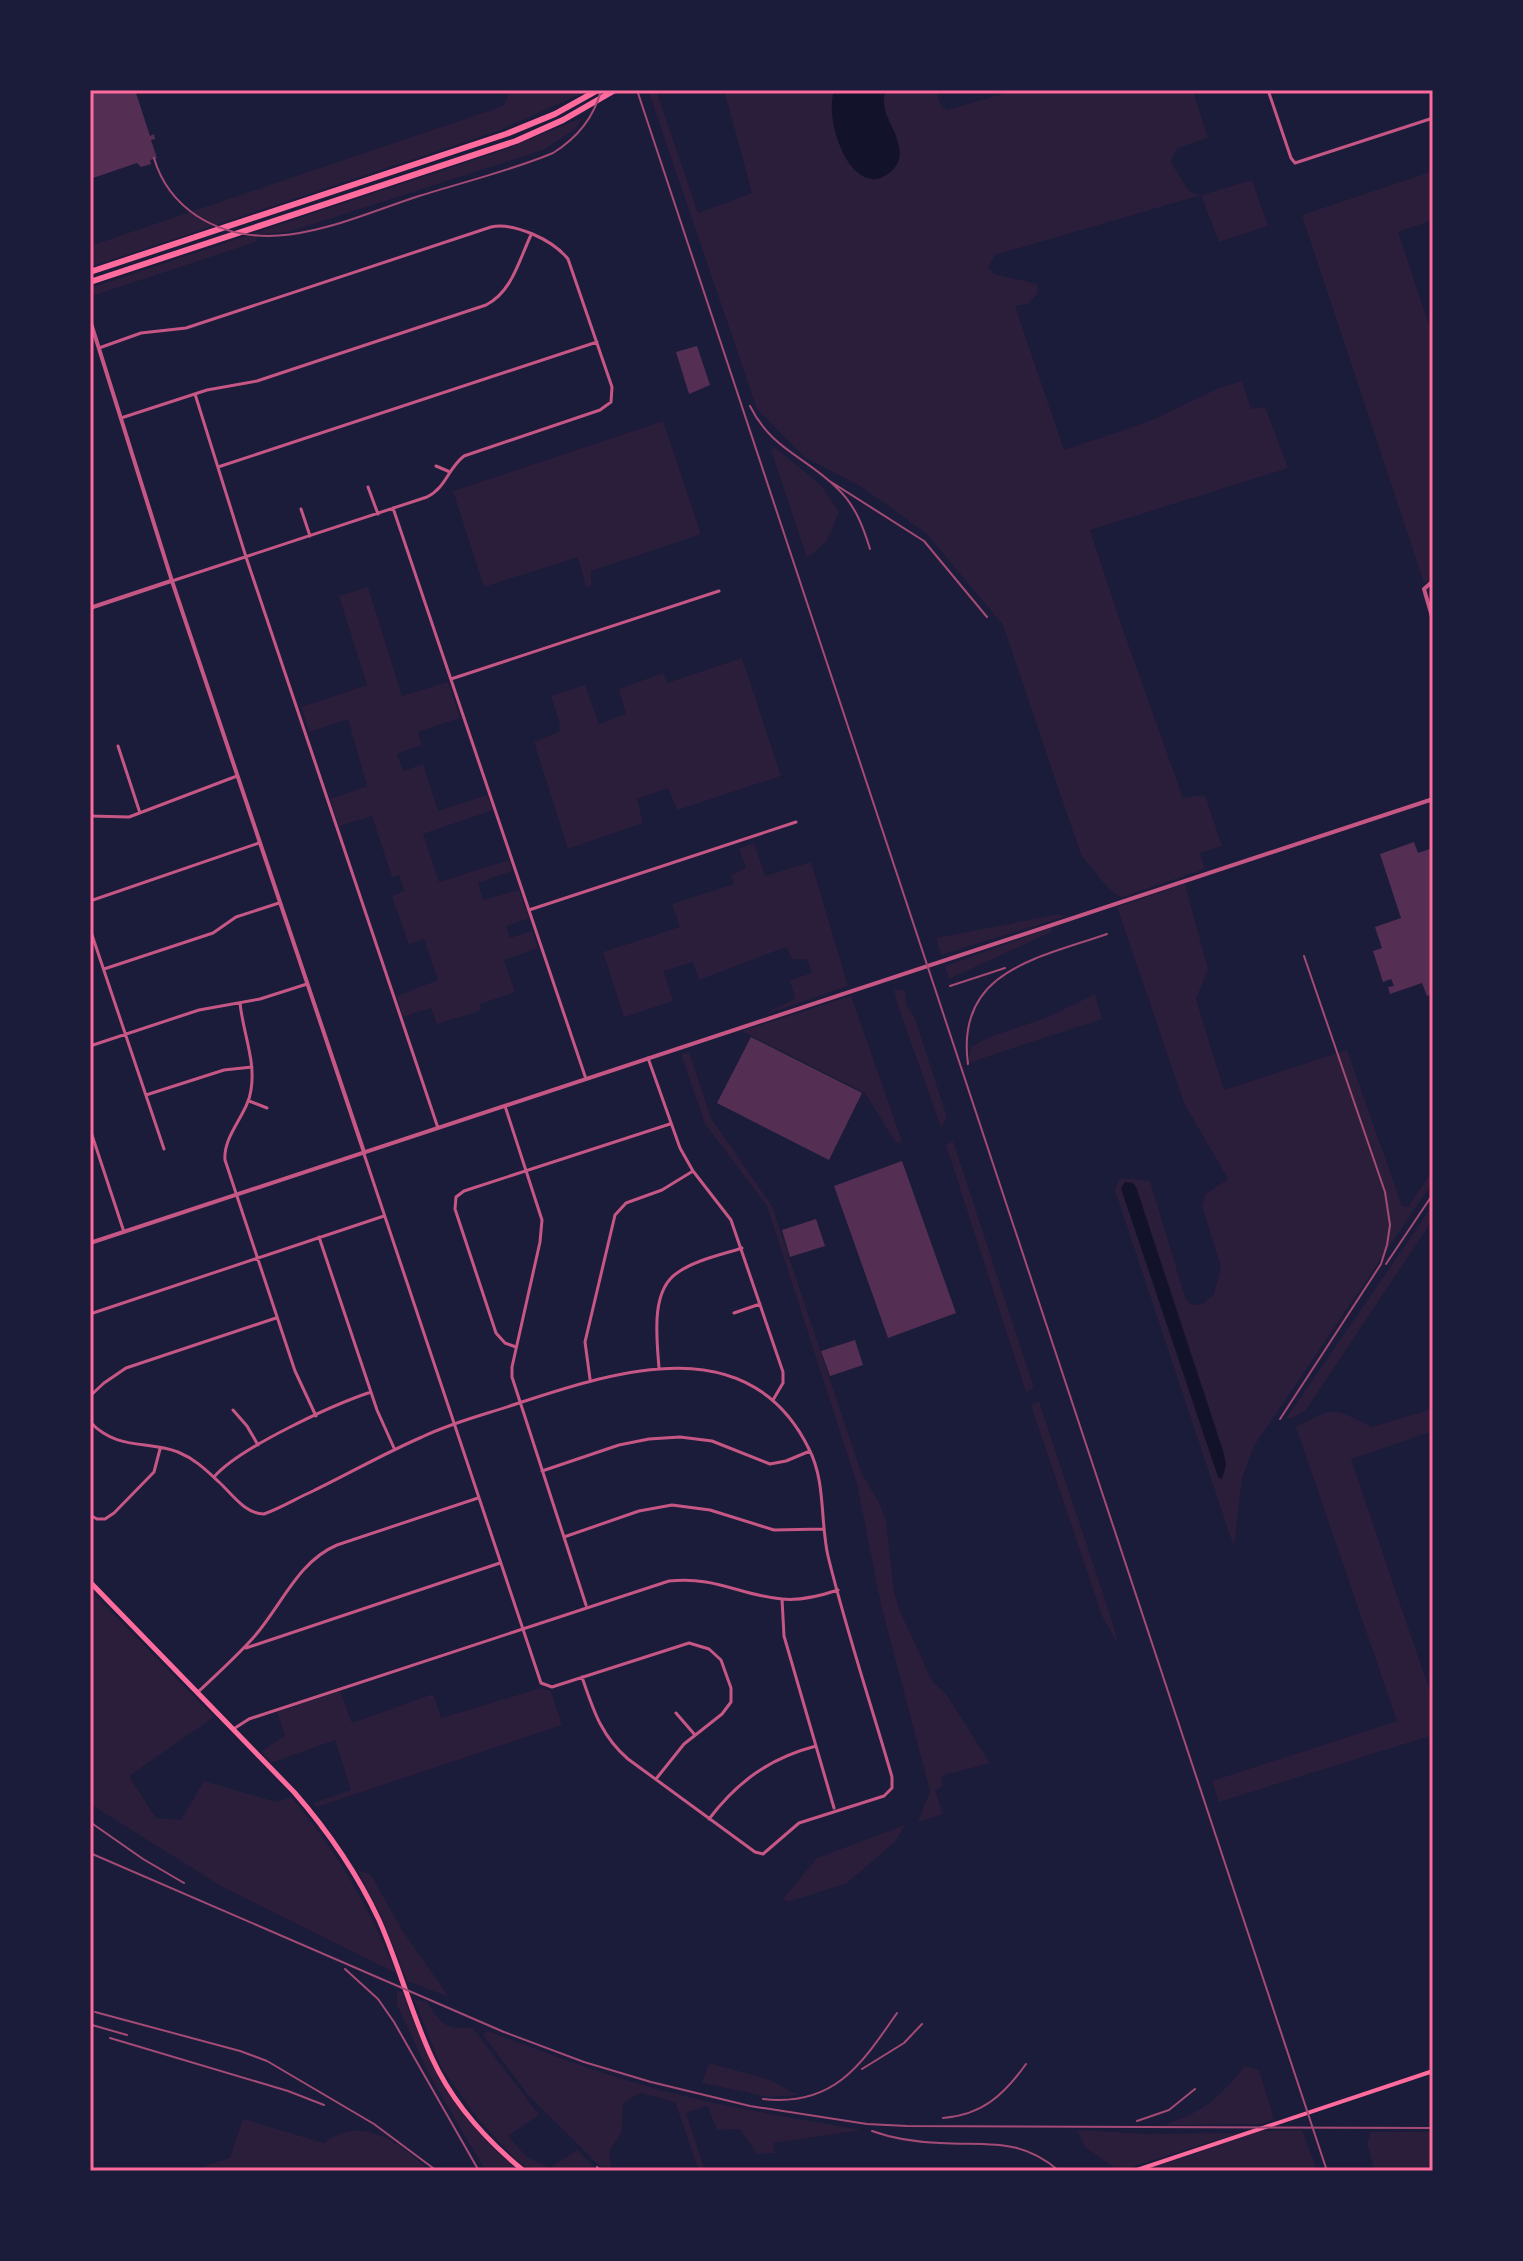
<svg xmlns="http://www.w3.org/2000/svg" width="1523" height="2261" font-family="Signika,sans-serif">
<rect width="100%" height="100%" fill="#1b1b3a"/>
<path fill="#2a1e3b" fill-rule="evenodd" d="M511,90H589L498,131L90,267V246L503,106Z
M648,90H656L698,213L752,193L724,90H835L832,96L897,137L882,106L886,90H936L941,106L947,110L1016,90H1195L1193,91L1208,138L1178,148L1170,161L1190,192L1202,195L1252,180L1268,226L1219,242L1201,195L995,255L988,267L994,274L1037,284L1038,293L1028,304L1015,306L1064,450L1150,421L1217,389L1242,381L1251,409L1265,407L1288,468L1090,530L1121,624L1183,798L1205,795L1222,846L1200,853L1205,869L1122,897C1109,894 1092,867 1081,855L1003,625L926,533L860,486L806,458L757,409Z
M582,118L574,130L543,150L304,227L286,232L258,234L256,242L95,295L90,294V288L498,152Z
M1433,171V220L1398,232L1433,337V578L1424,583L1302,215Z
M663,421L701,534L591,571V585L586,588L578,557L484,587L453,491Z
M776,448L822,486L839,512L827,541L807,558L771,450Z
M368,587L402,696L448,682L460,718L418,732L422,745L397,754L403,771L423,764L438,811L487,795L493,810L423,834L439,882L509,860L512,871L478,883L483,900L519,890L529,918L506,926L510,938L532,931L538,948L504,960L515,992L480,1004L481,1009L476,1012L437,1024L431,1008L403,1017L397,996L438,980L424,939L409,945L392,896L404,891L399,875L392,877L372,816L339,826L330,799L367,786L348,719L310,732L301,707L367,685L339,596Z
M742,658L781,776L677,810L668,788L637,799L643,823L568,849L534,742L559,732L560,725L551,696L585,685L599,724L626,714L619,689L663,673L667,683Z
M754,843L765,876L811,862L848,986L758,1017L795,999L790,980L812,973L807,959H792L786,947L699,980L693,962L664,971L673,1001L624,1017L603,952L680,927L672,904L734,884L731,875L746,868L739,849Z
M1185,884L1208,969L1196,999L1224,1090L1347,1050L1402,1206L1408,1207L1433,1170V1182L1254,1446L1242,1478L1234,1547L1115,1190L1120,1178L1150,1181L1185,1297L1191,1305L1203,1304L1214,1294L1221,1267L1202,1206L1206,1194L1228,1179L1184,1103L1117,907ZM1136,1187L1223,1451L1226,1465L1220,1479L1121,1188Z
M1060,914L1063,917L941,955L936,938Z
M1053,927L1051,932L949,979L945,966Z
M894,990H905L906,1005L914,1016L947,1117L941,1128L898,1005Z
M1095,994L1102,1019L968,1063L971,1047L987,1038L1048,1017Z
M851,996L902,1141L896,1143L865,1093L742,1031Z
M689,1052L711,1118L772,1206L862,1475L879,1502L886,1520L894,1592L900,1611L932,1681L946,1694L990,1763L941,1776L943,1786L935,1790L943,1814L918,1822L930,1791L881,1605L857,1484L767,1206L705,1124L681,1054Z
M953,1141L1034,1388L1026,1392L946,1145Z
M1433,1205V1219L1306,1410L1290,1419L1287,1417Z
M1039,1401L1111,1618L1119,1646L1102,1616L1031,1405Z
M1433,1409V1431L1351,1459L1433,1701V1735L1219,1802L1212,1781L1397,1721L1296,1427C1338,1406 1330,1407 1372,1427Z
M90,1590L214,1717L129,1776L156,1818L181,1820L204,1781L276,1802L291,1797C340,1856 367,1902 396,1973L221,1886L90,1804Z
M541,1688L551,1691L562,1725L317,1807L313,1803L351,1790L335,1740L271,1763L261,1752L285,1735L277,1712L340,1691L352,1723L433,1694L441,1718Z
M905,1825L895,1842L847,1883L788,1902L783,1899L817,1858Z
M357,1869L371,1875L402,1930L449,1997L407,1981L383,1920Z
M397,1991L402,1992C431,2069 454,2117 519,2171H486L431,2078L397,2005Z
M414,1999L427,2002C441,2023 445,2031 472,2027L539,2115L508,2136L527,2157L550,2168L577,2150L598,2171H531L516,2160L478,2119L441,2067Z
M487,2031C543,2052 599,2073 656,2089C724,2107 793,2118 862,2130L773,2143L775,2153L757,2154L740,2129L717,2130L707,2105L686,2113L705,2171H699L675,2102L640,2093L623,2103L622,2131L609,2152L612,2171H605L528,2095L483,2035Z
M709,2063L770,2080L798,2095L769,2097L702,2083Z
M1245,2066L1259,2070L1274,2119L1261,2124L1164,2125C1206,2110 1217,2100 1245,2066Z
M243,2119L324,2143C362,2113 401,2144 430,2171H190L230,2158Z
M1077,2130L1147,2134L1239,2133L1119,2171L1085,2147Z
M1302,2130L1317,2171H1144L1261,2131Z
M1371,2132H1433V2171H1375L1367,2144Z"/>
<path fill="#12122b" d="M835,90H886C873,117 921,150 888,174C850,201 822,115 835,90Z
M1125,1182L1133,1183L1136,1187L1223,1451L1226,1465L1222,1479L1218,1477L1121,1188Z"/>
<path fill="#542f53" d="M90,90H135L150,136L154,134L155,139L151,140L157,158L150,160L151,164L141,167L137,163L90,179Z
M697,346L710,385L689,394L676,352Z
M1414,842L1418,853L1433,848V994L1427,996L1422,983L1390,994L1388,987L1394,986L1391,979L1383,982L1373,951L1382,948L1375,927L1401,918L1380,854Z
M751,1037L862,1093L829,1160L717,1103Z
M902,1161L956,1313L888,1338L834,1186Z
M816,1219L825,1246L790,1257L782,1230Z
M855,1340L863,1365L830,1376L821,1351Z"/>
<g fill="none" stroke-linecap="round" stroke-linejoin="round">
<path stroke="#c65784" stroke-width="2" d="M597,2167L601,2171"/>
<path stroke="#c65784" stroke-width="3" d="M1268,90L1291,158L1295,163L1433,118
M99,348L141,333L186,328L491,227C514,222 553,240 568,259L612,387L611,402L600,410L464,456C448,468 446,488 427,497L172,581
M195,394L246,557L438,1128
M121,418L207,390L257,381L486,305C512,292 519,260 531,235
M436,466L450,472
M218,467L597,342
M368,487L378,514
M393,508L586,1079
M301,509L310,536
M451,679L719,591
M118,746L140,813
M90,816L129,817L237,776
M90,901L259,843
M529,910L796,822
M90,929L164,1149
M104,969L213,933L236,917L279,903
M240,1003C243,1033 256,1061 251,1090C248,1114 223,1135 225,1160L295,1371L316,1416
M90,1046L199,1010L260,999L307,984
M648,1058L680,1148L693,1171L731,1220L783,1372V1383L773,1400
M146,1095L224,1070L252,1067
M249,1101L267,1108
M505,1106L542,1220L540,1242L512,1367V1377L586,1605
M90,1129L124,1232
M364,1154L541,1683L552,1687L689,1643L709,1649L721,1660L731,1688V1702L722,1714L684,1744L656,1779
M319,1237L377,1410L394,1448
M734,1313L760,1304
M90,1314L384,1216
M516,1347L505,1343L496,1333L455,1209L456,1197L464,1191L670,1124
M659,1368C657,1340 650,1291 677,1273C695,1260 721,1255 742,1248
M590,1379L585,1342L615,1215L626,1203L662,1190L693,1171
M90,1396L104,1383L126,1368L276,1318
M233,1410L247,1426L258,1445
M90,1422C118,1451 146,1440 178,1452C195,1459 206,1470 219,1482C232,1494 245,1514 264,1514C281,1508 297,1498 313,1491C350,1473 385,1453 422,1437C453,1422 487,1414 519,1403C619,1370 750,1328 809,1449C826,1482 820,1521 828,1556C846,1630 871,1704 892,1777V1788L884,1796L799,1823L763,1854L755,1852L628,1759C601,1736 593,1709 582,1677
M542,1471L619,1445L649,1439L680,1437L712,1441L770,1464L786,1461L810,1451
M214,1477C239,1448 332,1405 371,1392
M90,1515L97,1519H105L114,1513L154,1472L160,1449
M564,1537L639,1511L672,1505L710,1510L774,1530L823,1529
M782,1599L784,1636L834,1808
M246,1648L500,1563
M199,1691C217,1674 236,1657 253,1638C281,1607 297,1562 337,1545L478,1498
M676,1713L695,1735
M235,1728L249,1719L669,1581C716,1576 739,1595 782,1599C801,1601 820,1596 838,1590
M709,1819C738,1781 770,1758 816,1746"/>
<path stroke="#c65784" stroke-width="4" d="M90,320L172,581L364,1152
M1433,581L1424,589L1433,620
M90,608L171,581
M90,1243L1433,799"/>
<path stroke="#ff6b9d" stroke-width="4" d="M1134,2171L1433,2071"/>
<path stroke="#ff6b9d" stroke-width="5" d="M90,1582L294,1792C328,1831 357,1873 379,1920C399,1965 411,2013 432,2058C452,2102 486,2140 524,2171"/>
<path stroke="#ff6b9d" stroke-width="6" d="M90,272L506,134L555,114L598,90
M90,282L516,141L563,120L615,90"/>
<path stroke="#a44b75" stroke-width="2" d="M637,90L1327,2171
M154,158C161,182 176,202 197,216C267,261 348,219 419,196C463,182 510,171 553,153C577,138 594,118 601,90
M750,406C771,449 806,457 837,488C855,505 863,526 870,549
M828,480L924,541L987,617
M950,986L1005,968
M968,1064C955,970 1039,958 1107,934
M1386,1264L1433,1194
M1280,1419L1381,1264L1387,1245L1390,1225L1385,1192L1304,956
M90,1822L143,1859L184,1883
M90,1853L504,2032L584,2062L651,2082L750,2106L867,2124L907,2126L1433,2128
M345,1969L378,1999L394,2022L479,2171
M95,2012L240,2051L267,2061L374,2124L437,2171
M92,2025L127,2035
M110,2038L288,2091L324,2105
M862,2069L904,2043L922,2024
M763,2099C834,2107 861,2065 897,2013
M943,2118C982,2115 1004,2095 1026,2064
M1137,2121L1169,2110L1195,2089
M872,2131C894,2139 917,2142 940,2143C987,2146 1020,2137 1059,2171"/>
</g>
<rect width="1523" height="2261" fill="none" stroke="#1b1b3a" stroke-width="184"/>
<rect x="92" y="92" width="1339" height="2077" fill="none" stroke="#ff6b9d" stroke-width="3"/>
</svg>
